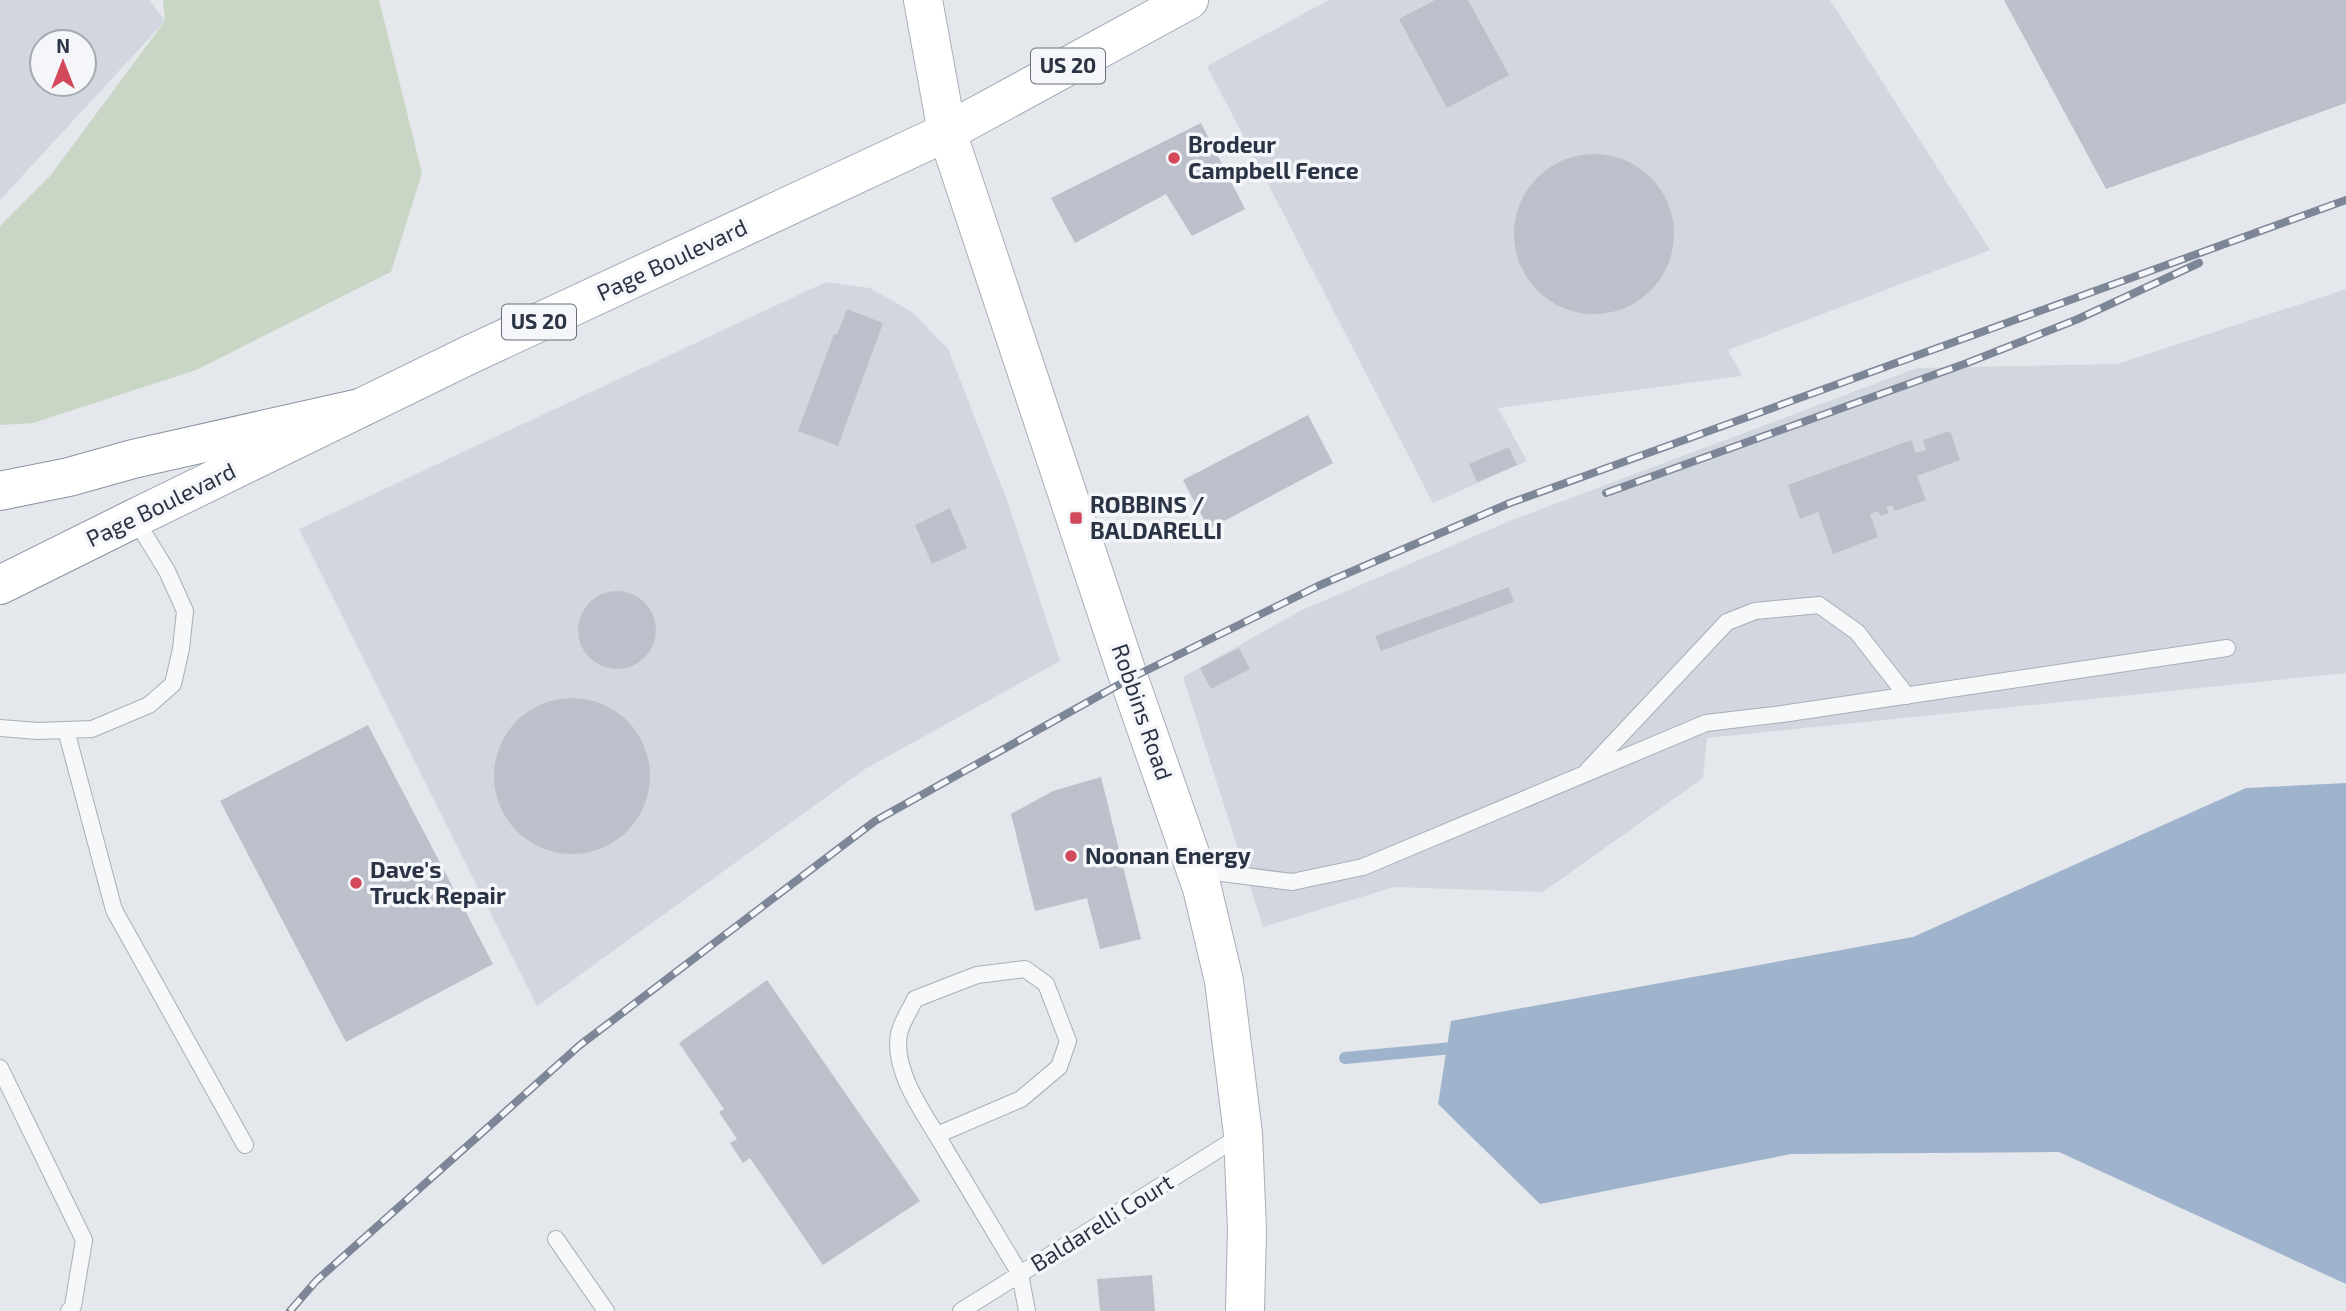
<svg xmlns="http://www.w3.org/2000/svg" width="2346" height="1311" font-family="'Exo 2',sans-serif">
<rect width="100%" height="100%" fill="#e4e7ec"/>
<path fill="#d2d6de" fill-rule="evenodd" d="M0,0H150L165,21L0,200ZM42,42H84V84H42Z
M1329,0H1830L1990,250L1728,350L1742,376L1498,408L1527,461L1433,503L1207,66Z
M826,282L870,288L912,312L948,349L1008,503L1060,661L865,769L537,1006L299,529Z
M2346,289V673L1707,738L1703,778L1543,892L1394,887L1263,927L1183,677L1300,611L1512,520L1917,368L2117,364Z"/>
<path fill="#c9d6c5" d="M163,0H379L422,173L391,272L196,370L33,423L0,425V226L50,176L165,21Z"/>
<path fill="#9fb4cc" d="M2346,783V1284L2059,1152L1791,1154L1540,1204L1438,1104L1451,1021L1913,937L2246,788Z"/>
<g fill="none" stroke-linecap="round" stroke-linejoin="round">
<path stroke="#9fb4cc" stroke-width="12" d="M1345,1058L1463,1047"/>
</g>
<path fill="#bbc0ca" d="M1435,0H1468L1509,75L1447,108L1399,19Z
M2004,0H2346V103L2106,189Z
M1201,123L1245,209L1192,236L1166,194L1075,243L1051,198Z
M1514 234a80 80 0 1 1 160 0a80 80 0 1 1-160 0Z
M847,309L883,323L838,446L798,431L834,334L837,335Z
M1308,415L1333,463L1209,529L1183,480Z
M1950,431L1960,460L1917,476L1926,500L1895,511L1892,505L1886,507L1889,513L1880,516L1878,511L1870,514L1878,537L1833,554L1818,512L1800,519L1788,485L1911,440L1916,453L1926,450L1923,440Z
M1509,447L1517,465L1477,482L1469,464Z
M950,508L967,548L932,564L915,525Z
M1509,587L1514,602L1381,651L1375,636Z
M578 630a39 39 0 1 1 78 0a39 39 0 1 1-78 0Z
M1239,648L1250,669L1211,689L1200,668Z
M494 776a78 78 0 1 1 156 0a78 78 0 1 1-156 0Z
M368,725L493,964L346,1042L220,801Z
M1101,777L1141,939L1100,949L1087,898L1035,911L1011,814L1053,791Z
M767,980L920,1201L823,1265L750,1158L743,1163L730,1143L737,1139L719,1112L724,1109L679,1043Z
M1152,1275L1155,1311H1100L1097,1279Z"/>
<g fill="none" stroke-linecap="round" stroke-linejoin="round">
<defs>
<path id="lane" d="M0,728L38,731L92,729L149,705L173,684L181,649L185,611L167,571L135,519
M66,730L114,910L245,1145
M1588,770L1727,622L1755,611L1819,605L1857,632L1907,696
M1198,870L1292,882L1363,867L1706,723L1782,714L2227,648
M0,1068L84,1240L73,1306L69,1311
M937,1135L1021,1099L1059,1067L1068,1041L1046,984L1025,969L977,975L915,999C910,1010 901,1023 899,1034C892,1073 927,1117 945,1149L1020,1274L1027,1311
M556,1239L606,1311
M961,1311L1240,1136"/>
<path id="secondary" d="M923,0L947,132L1129,679L1202,888L1224,981L1243,1134L1247,1230L1245,1311"/>
<path id="primary" d="M135,518L469,355L947,132L1189,0"/>
<path id="highway" d="M0,491L69,477L133,459L360,408
M0,585L135,518"/>
</defs>
<use href="#lane" stroke="#a9aeb7" stroke-width="18"/>
<use href="#secondary" stroke="#a9aeb7" stroke-width="40"/>
<use href="#primary" stroke="#a3abb8" stroke-width="40"/>
<use href="#highway" stroke="#8b94a3" stroke-width="40"/>
<use href="#lane" stroke="#f7f8fa" stroke-width="16"/>
<use href="#secondary" stroke="#fff" stroke-width="38"/>
<use href="#primary" stroke="#fff" stroke-width="38"/>
<use href="#highway" stroke="#fff" stroke-width="38"/>
<defs>
<path id="rail" d="M1606,493L1967,363L2078,319L2199,263
M290,1311L316,1281L580,1045L875,821L1129,679L1318,586L1510,503L2346,200"/>
</defs>
<use href="#rail" stroke="#7d8696" stroke-width="8"/>
<use href="#rail" stroke="#f4f6f9" stroke-width="5" stroke-dasharray="16" stroke-linecap="butt"/>
</g>
<g fill="#d1495b" stroke="#f4f6f9" stroke-width="2.5">
<circle cx="1174" cy="158" r="7"/>
<rect x="1069" y="511" width="14" height="14" rx="3.5"/>
<circle cx="1071" cy="856" r="7"/>
<circle cx="356" cy="883" r="7"/>
</g>
<g text-anchor="middle" stroke-width="7" stroke-linejoin="round" paint-order="stroke">
<g fill="#f4f6f9" stroke="#676e7b" stroke-width="2">
<rect x="1031" y="48.5" width="74" height="35" rx="5"/>
<rect x="502" y="304.5" width="74" height="35" rx="5"/>
</g>
<g font-size="21" font-weight="bold" fill="#2b3445">
<text x="1068" y="73">US 20</text>
<text x="539" y="329">US 20</text>
</g>
<g font-size="23" font-weight="bold" fill="#2b3445" stroke="#f4f6f9" text-anchor="start">
<text x="1188" y="153">Brodeur<tspan x="1188" dy="26">Campbell Fence</tspan></text>
<text x="1090" y="513">ROBBINS /<tspan x="1090" dy="26">BALDARELLI</tspan></text>
<text x="1085" y="864">Noonan Energy</text>
<text x="370" y="878">Dave's<tspan x="370" dy="26">Truck Repair</tspan></text>
</g>
<g font-size="23" fill="#2b3445" stroke="#f4f6f9">
<text transform="translate(672 260) rotate(-25)" y="8">Page Boulevard</text>
<text transform="translate(161 505) rotate(-26)" y="8">Page Boulevard</text>
<text transform="translate(1142 712) rotate(71)" y="8">Robbins Road</text>
<text transform="translate(1102 1223) rotate(-32)" y="8">Baldarelli Court</text>
</g>
</g>
<g transform="translate(63 63)"><circle r="33" fill="#f4f6f9" stroke="#a4a8b1" stroke-width="2"/>
<path d="M0-5L12 26L0 18L-12 26Z" fill="#d1495b"/>
<text y="-10" font-size="19" font-weight="bold" text-anchor="middle" fill="#2b3445">N</text>
</g>
</svg>
